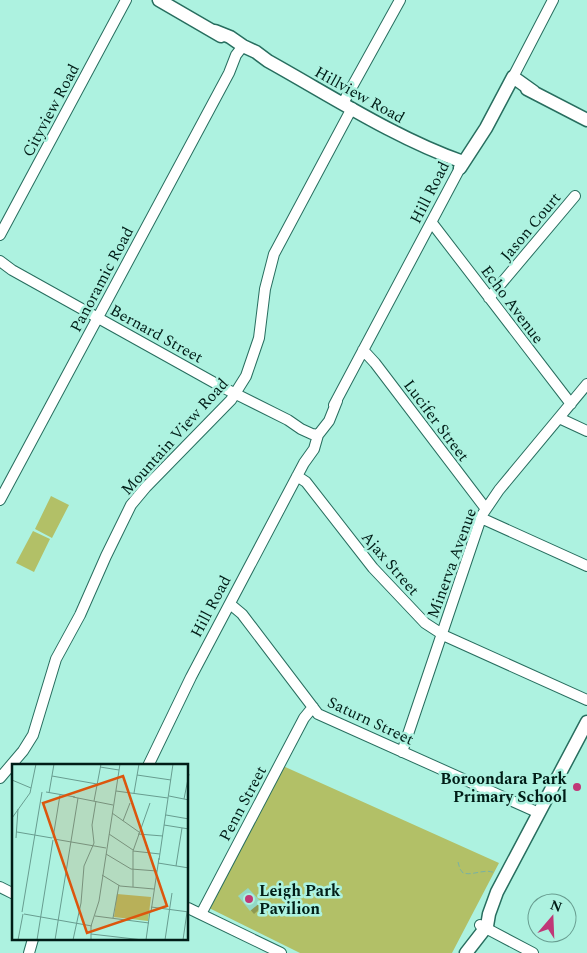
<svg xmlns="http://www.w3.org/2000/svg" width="587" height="953" font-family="Spectral,serif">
<rect width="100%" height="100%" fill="#adf2e0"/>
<path fill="#b2c067" d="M51,496L69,505L52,538L35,529Z
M33,531L50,539L34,572L16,563Z
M283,766L499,863L452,953H300L209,908Z"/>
<path fill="#0003" d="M252,893L263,906L254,914L239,897Z"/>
<path fill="#93d8c6" d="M248,888L261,902L250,911L238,896Z"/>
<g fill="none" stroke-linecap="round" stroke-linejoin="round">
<defs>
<path id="minor" d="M513,77L553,0
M343,103L400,0
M432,223L571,404
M0,235L126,0
M0,261L12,270L222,387L288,420L301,429L312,434L318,435
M489,298L575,196
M363,350L375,363L486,509
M334,405L460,168
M559,418L587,431
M297,476L306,482L373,568L425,623L445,636L587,700
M0,500L229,73L236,55L243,46
M481,518L587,566
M230,604L242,614L318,714L539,813
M402,752L482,515L499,490L587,384
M148,766L191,677L304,463L314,449L318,435L329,421L337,401
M0,778L23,751L33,735L56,659L80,615L106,556L131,505L146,487L231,400L246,376L259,338L265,289L274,254L352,108
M0,887L14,894
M188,908L281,953
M201,914L304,718L313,707
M480,925L533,953
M29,953L33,939"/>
<path id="tertiary" d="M159,0L221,36
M215,31L230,37L243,46L256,52L268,61C331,96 395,138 463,162
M527,89L587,120
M460,168L486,128L513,77L534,92
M466,953L487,926L489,914L497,892L587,722"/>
</defs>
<use href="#minor" stroke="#286e5f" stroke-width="12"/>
<use href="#tertiary" stroke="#286e5f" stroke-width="15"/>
<path stroke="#79b2a3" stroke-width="1" stroke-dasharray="5 2.5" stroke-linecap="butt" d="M458,862L460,869L463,873C474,876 484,868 495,873"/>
<use href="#minor" stroke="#fff" stroke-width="10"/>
<use href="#tertiary" stroke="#fff" stroke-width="12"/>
</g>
<g fill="#c03877" stroke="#adf2e0" stroke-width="2">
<circle cx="577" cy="787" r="5"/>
<circle cx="249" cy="899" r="5"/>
</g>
<g text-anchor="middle" stroke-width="5" stroke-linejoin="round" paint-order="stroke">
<g font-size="16" fill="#011d17" stroke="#adf2e0">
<text transform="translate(360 94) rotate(29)" y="6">Hillview Road</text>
<text transform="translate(50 110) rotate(-62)" y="6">Cityview Road</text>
<text transform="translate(429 192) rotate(-63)" y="6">Hill Road</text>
<text transform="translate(530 226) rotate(-50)" y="6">Jason Court</text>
<text transform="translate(101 279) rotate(-62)" y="6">Panoramic Road</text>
<text transform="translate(513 304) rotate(53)" y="6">Echo Avenue</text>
<text transform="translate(157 333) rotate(29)" y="6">Bernard Street</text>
<text transform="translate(437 420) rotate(53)" y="6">Lucifer Street</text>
<text transform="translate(174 436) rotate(-48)" y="6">Mountain View Road</text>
<text transform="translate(391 563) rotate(49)" y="6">Ajax Street</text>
<text transform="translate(451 563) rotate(-70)" y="6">Minerva Avenue</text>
<text transform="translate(210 606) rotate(-62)" y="6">Hill Road</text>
<text transform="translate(371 720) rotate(25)" y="6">Saturn Street</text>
<text transform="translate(242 803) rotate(-62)" y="6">Penn Street</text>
</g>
<g font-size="16" font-weight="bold" fill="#011d17" stroke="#adf2e0" text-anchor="end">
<text x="567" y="784">Boroondara Park<tspan x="567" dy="18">Primary School</tspan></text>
<text x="259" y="896" text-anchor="start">Leigh Park<tspan x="259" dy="18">Pavilion</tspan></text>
</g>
</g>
<g transform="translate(12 764)">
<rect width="176" height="176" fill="#adf2e0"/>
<path d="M105,130L139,133L136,157L102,153Z" fill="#b2c067"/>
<path fill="none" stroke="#689d90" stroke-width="1" d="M88,3L107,6M125,11L159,16M40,12L85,20M0,16L19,24M104,27L156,34M34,28L63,33M37,29L42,0M122,29L127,0M157,32L177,36M61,33L101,41M172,35L177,10M82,37L89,0M100,49L127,68M154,51L177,55M0,54L18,29L24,0M111,57L118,39M152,61L177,65M5,68L40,74M97,70L121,86M126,70L151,72M4,74L6,45M41,74L48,31M42,75L94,84M121,87L148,90M94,90L119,105L145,107M147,96L161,0M146,99L177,104M164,102L170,64M90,111L108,122L142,125M121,123V87L138,39M139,143L177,148M10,148L30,28M139,148L147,94M12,150L80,162M83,152L137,159M101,154L107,121M79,170L131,176M6,176L11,150M25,176L41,76M43,176L66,34M61,176L69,139L72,102L82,79L80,61L84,37M79,176V162L87,137L108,0M134,176L138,147M153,176L160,129M171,176L175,148"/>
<path fill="#dc560d" fill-opacity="0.15" stroke="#dc560d" stroke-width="2.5" d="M111,12L155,142L75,169L31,39Z"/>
<rect width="176" height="176" fill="none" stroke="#011d17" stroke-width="2.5"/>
</g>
<g transform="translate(552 918) rotate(19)"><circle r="24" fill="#adf2e0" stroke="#689d90"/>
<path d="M0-4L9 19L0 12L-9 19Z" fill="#c03877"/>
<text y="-8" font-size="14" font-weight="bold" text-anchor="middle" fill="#011d17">N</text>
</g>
</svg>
